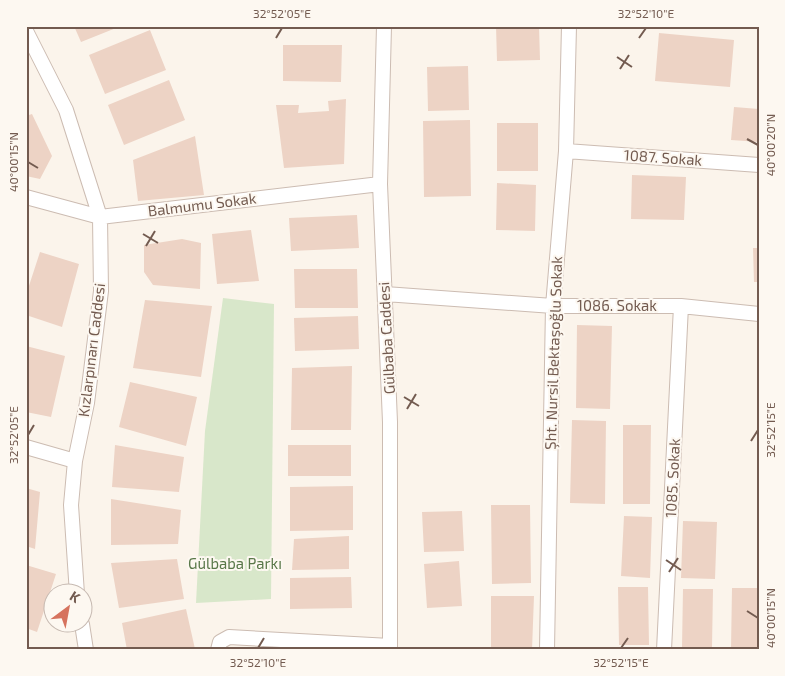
<svg xmlns="http://www.w3.org/2000/svg" width="785" height="676" font-family="'Exo 2',sans-serif">
<rect width="100%" height="100%" fill="#fbf4eb"/>
<path fill="#d8e7ca" d="M223,298L274,304L271,599L196,603L205,431Z"/>
<path fill="#edd3c5" d="M74,26H121L81,42Z
M496,26H539L540,60L497,61Z
M150,30L166,70L105,94L89,55Z
M659,33L734,40L730,87L655,81Z
M283,45H342L341,82L283,81Z
M468,66L469,110L428,111L427,67Z
M169,80L185,120L124,145L108,105Z
M346,99L344,164L284,168L276,105H299L298,113L329,111L328,101Z
M734,107L759,109V142L731,140Z
M32,114L52,156L40,179L26,176V116Z
M470,120L471,196L424,197L423,121Z
M497,123H538V171H497Z
M195,136L204,195L138,201L133,160Z
M632,175L686,177L684,220L631,219Z
M497,183L536,185L535,231L496,230Z
M357,215L359,248L291,251L289,218Z
M251,230L259,281L217,284L212,234Z
M182,239L201,243L200,289L153,285L144,272V245Z
M753,248H759V282H754Z
M40,252L79,264L62,327L26,315V295Z
M294,269H357L358,308H295Z
M145,300L212,306L201,377L133,368Z
M358,316L359,349L295,351L294,318Z
M577,325L612,326L610,409L576,408Z
M26,346L65,356L51,417L26,412Z
M352,366L351,430H291L292,368Z
M130,382L197,397L186,446L119,427Z
M572,420L606,421L605,504L570,503Z
M623,425H651L650,504H623Z
M115,445L184,457L179,492L112,487Z
M288,445H351V476H288Z
M353,486V530L290,531V487Z
M26,488L40,492L35,549L26,546Z
M111,499L181,510L178,544L111,545Z
M491,505H530L531,583L492,584Z
M462,511L464,551L424,552L422,512Z
M624,516L652,517L650,578L621,576Z
M683,521L717,522L715,579L681,578Z
M349,536V569L292,570L294,539Z
M177,559L184,599L119,608L111,563Z
M459,561L462,606L427,608L424,564Z
M26,565L56,574L37,632L26,628Z
M351,577L352,608L290,609V578Z
M618,587H648L649,645H619Z
M732,588H759V649H731Z
M683,589H713L712,647H682Z
M491,596H534L532,650H491Z
M186,609L195,649L127,650L122,623Z"/>
<g fill="none" stroke-linecap="round" stroke-linejoin="round">
<defs>
<path id="minor" d="M384,26L380,184L390,422V650
M26,31L66,110L100,217L101,291L87,403L75,461L71,505L77,594
M566,151L759,165
M26,197L100,217L380,184
M385,294L553,306H681L759,314
M26,447L75,461
M82,624L86,650
M218,650L220,642L229,637L390,646
M547,650L553,306L566,151L569,26
M664,650L681,306"/>
</defs>
<use href="#minor" stroke="#ccbcb2" stroke-width="16"/>
<use href="#minor" stroke="#fff" stroke-width="14"/>
</g>
<path fill="none" stroke="#735b50" stroke-width="2" d="M276,38L282,28M639,38L646,28M617,57L632,67M620,69L629,55M747,139L758,145M28,162L38,168M143,234L158,243M146,246L155,231M404,397L419,406M407,409L416,394M28,435L34,425M751,441L758,430M666,560L681,570M669,572L678,558M747,611L758,618M258,648L264,638M621,648L628,638"/>
<g text-anchor="middle" stroke-width="4" stroke-linejoin="round" paint-order="stroke">
<g font-size="15" fill="#735b50" stroke="#fdf8f1">
<text transform="translate(663 158) rotate(4)" y="5">1087. Sokak</text>
<text transform="translate(202 205) rotate(-7)" y="5">Balmumu Sokak</text>
<text x="617" y="311">1086. Sokak</text>
<text transform="translate(387 338) rotate(-93)" y="5">Gülbaba Caddesi</text>
<text transform="translate(92 350) rotate(-83)" y="5">Kızlarpınarı Caddesi</text>
<text transform="translate(554 353) rotate(-88)" y="5">Şht. Nursil Bektaşoğlu Sokak</text>
<text transform="translate(673 478) rotate(-87)" y="5">1085. Sokak</text>
</g>
<g font-size="15" fill="#5a784a" stroke="#fdf8f1">
<text x="235" y="569">Gülbaba Parkı</text>
</g>
</g>
<rect width="785" height="676" fill="none" stroke="#fdf8f1" stroke-width="55"/>
<g transform="translate(68 608) rotate(32)"><circle r="24" fill="#fdf8f1" stroke="#c6b9b1"/>
<path d="M0-4L9 19L0 12L-9 19Z" fill="#d6735e"/>
<text y="-8" font-size="14" font-weight="bold" text-anchor="middle" fill="#735b50">K</text>
</g>
<rect x="28" y="28" width="730" height="620" fill="none" stroke="#735b50" stroke-width="2"/>
<g font-size="12" text-anchor="middle" fill="#735b50">
<text x="282" y="18">32°52'05"E</text>
<text x="646" y="18">32°52'10"E</text>
<text transform="translate(771 145) rotate(-90)" y="4">40°00'20"N</text>
<text transform="translate(14 162) rotate(-90)" y="4">40°00'15"N</text>
<text transform="translate(771 430) rotate(-90)" y="4">32°52'15"E</text>
<text transform="translate(14 435) rotate(-90)" y="4">32°52'05"E</text>
<text transform="translate(771 618) rotate(-90)" y="4">40°00'15"N</text>
<text x="258" y="667">32°52'10"E</text>
<text x="621" y="667">32°52'15"E</text>
</g>
</svg>
